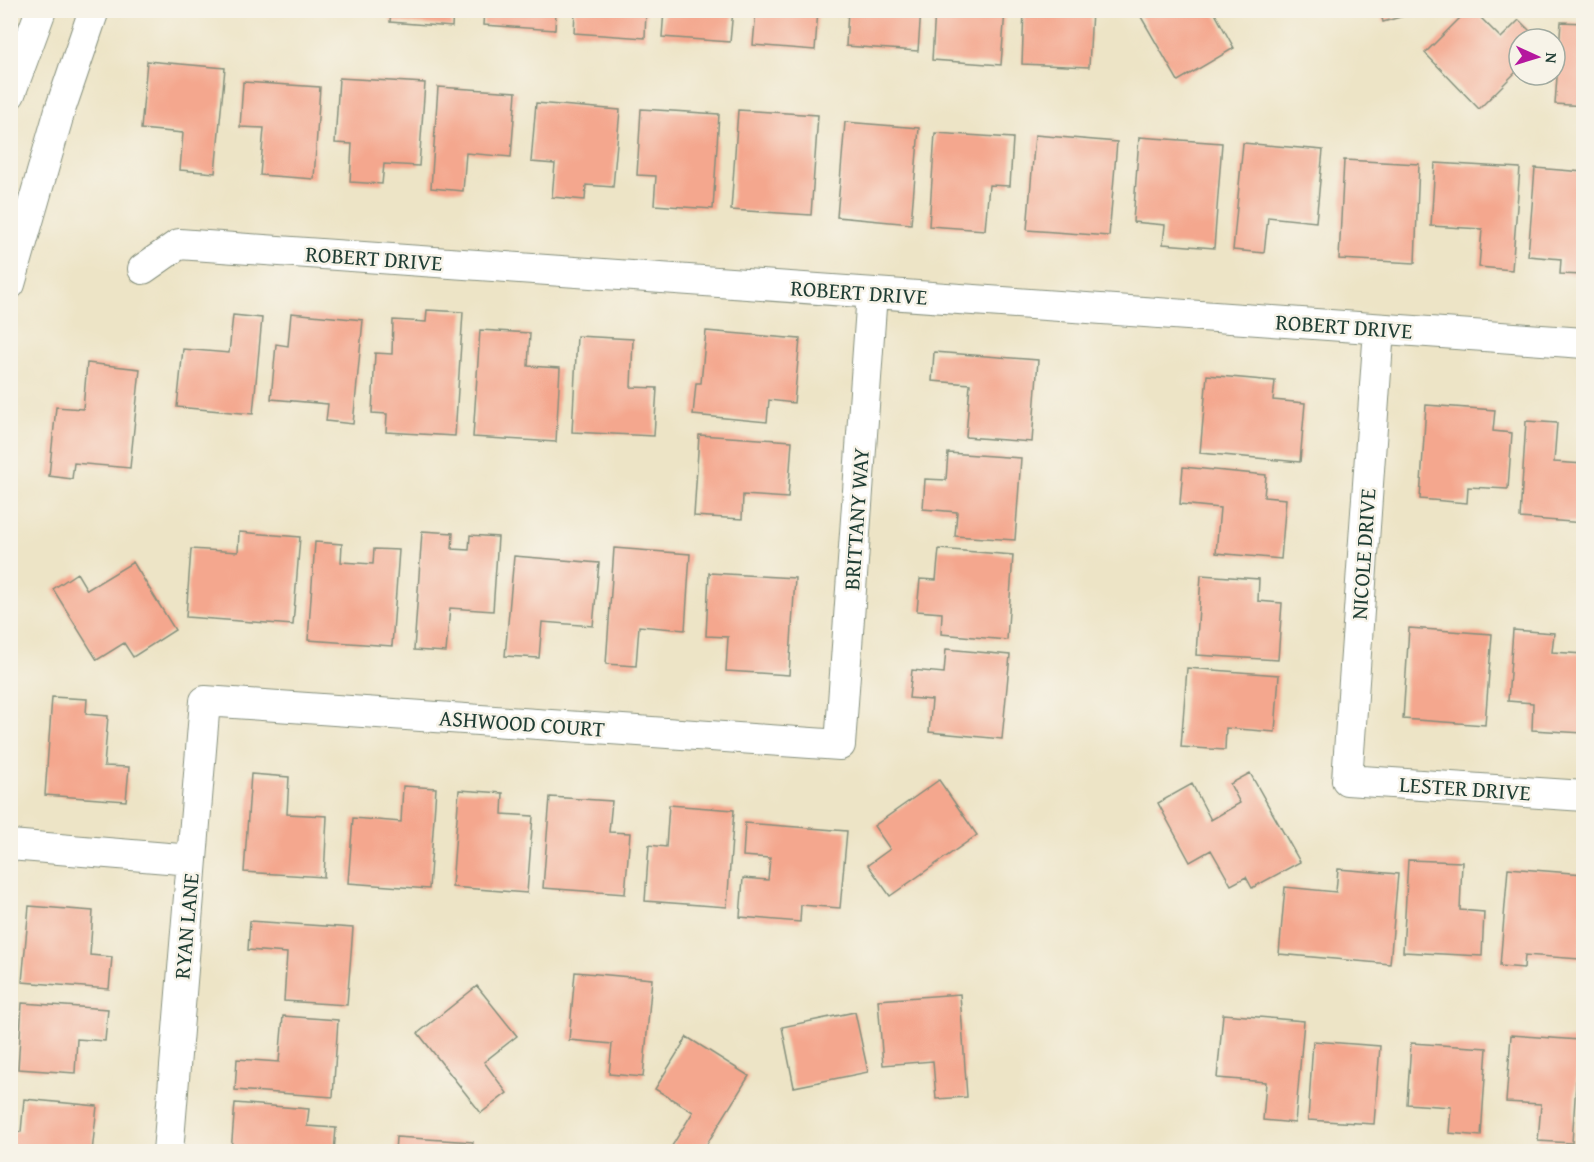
<svg xmlns="http://www.w3.org/2000/svg" width="1594" height="1162" font-family="'Gentium Book Plus',serif">
<rect width="100%" height="100%" fill="#f7f3e8"/>
<filter id="ink" filterUnits="userSpaceOnUse"><feTurbulence type="fractalNoise" baseFrequency=".0167" numOctaves="2"/><feDisplacementMap in="SourceGraphic" scale="12" xChannelSelector="R" yChannelSelector="G"/><feConvolveMatrix kernelMatrix="1 2 1 2 8 2 1 2 1" color-interpolation-filters="sRGB"/></filter>
<filter id="wash" filterUnits="userSpaceOnUse"><feTurbulence type="fractalNoise" baseFrequency=".008" numOctaves="4" result="noise"/><feDisplacementMap in="SourceGraphic" scale="24" xChannelSelector="R" yChannelSelector="G"/><feGaussianBlur stdDeviation="1.35" result="paint"/><feColorMatrix in="noise" values="0 0 0 0 0 0 0 0 0 0 0 0 0 0 0 0 0 1.4 0 .05"/><feComposite in="paint" operator="in"/></filter>
<g filter="url(#wash)">
<rect width="100%" height="100%" fill="#ede4c6"/>
<g id="blocks">
<path fill="#f4a78e" d="M391,10H453L452,27L390,22Z
M484,10H556L555,30L483,25Z
M575,10H646L645,38L574,33Z
M664,10H733L730,42L662,37Z
M756,10H818L815,50L753,45Z
M848,10H921L918,51L846,46Z
M935,10H1005L1001,65L932,60Z
M1024,10H1092L1089,67L1022,64Z
M1137,10H1213L1234,48L1178,81Z
M1380,10H1421V11L1383,22Z
M1468,10H1473L1501,38L1519,20L1538,39H1519V69L1479,109L1425,53Z
M1561,22L1584,23V106L1555,104Z
M147,61L225,68L215,173L180,170L183,133L141,129Z
M339,78L425,83L419,166L384,164L382,184L350,182L352,144L335,143Z
M243,82L320,87L314,179L260,175L264,128L240,127Z
M438,87L516,92L511,157L466,153L463,191L431,188Z
M536,103L620,110L613,187L586,185L585,200L552,197L555,164L531,162Z
M641,109L719,114L713,209L654,205L656,176L637,175Z
M738,110L818,115L811,215L731,210Z
M845,122L919,128L911,224L837,217Z
M935,133L1013,138L1010,186L989,185L985,230L929,226Z
M1035,135L1117,142L1109,236L1027,230Z
M1139,137L1222,143L1214,248L1163,244L1165,225L1133,222Z
M1243,143L1323,150L1316,222L1268,217L1264,253L1233,250Z
M1344,160L1419,164L1415,263L1339,259Z
M1435,163L1520,168L1512,270L1479,267L1482,229L1431,226Z
M1535,168L1584,172V275L1560,274L1561,259L1528,256Z
M427,310L463,312L455,436L386,432L387,414L372,413L375,353L392,354L393,320L426,322Z
M291,313L363,320L353,424L326,421L328,404L271,399L276,344L288,346Z
M233,315L262,318L253,414L177,407L183,349L229,353Z
M480,330L530,333L528,366L560,368L556,442L473,437Z
M706,331L800,339L794,403L769,400L767,422L693,415L696,383H701Z
M577,336L633,339L631,387L657,388L654,436L572,432Z
M934,352L1038,360L1032,442L966,437L970,384L932,381Z
M87,363L140,369L130,468L74,463L72,479L49,476L56,407L83,409Z
M1207,375L1275,381L1273,400L1305,403L1300,462L1200,453Z
M1426,405L1495,410L1493,431L1512,433L1508,489L1468,487L1467,503L1420,499Z
M1526,421L1557,423L1554,462L1584,464V523L1520,518Z
M699,435L792,441L788,498L743,495L742,519L694,516Z
M948,453L1021,458L1015,540L955,536L957,512L923,509L925,479L946,480Z
M1183,467L1266,475L1264,497L1286,499L1281,559L1216,553L1220,508L1180,504Z
M422,531L453,533L452,549L469,550L470,535L498,537L493,611L450,608L446,652L414,650Z
M239,532L300,537L293,625L186,617L191,549L238,552Z
M315,542L342,544L341,562L373,564L374,549L399,550L392,646L308,640Z
M614,548L690,554L685,630L639,626L636,666L606,664Z
M939,549L1013,555L1007,640L941,634L942,613L917,611L920,579L936,580Z
M514,556L599,563L593,626L542,622L539,658L505,656Z
M133,562L175,630L133,657L124,643L97,660L53,589L77,573L87,590Z
M709,573L795,578L789,675L726,671L728,637L706,636Z
M1201,575L1259,579L1258,601L1282,603L1278,660L1196,655Z
M1409,628L1492,634L1485,725L1403,719Z
M1513,630L1554,633L1552,652L1584,654V733L1532,730L1533,703L1508,701Z
M946,649L1010,655L1002,739L929,732L932,700L909,698L912,670L944,673Z
M1187,668L1279,675L1275,732L1226,728L1225,750L1181,747Z
M52,697L87,699L86,714L108,716L104,766L129,767L126,801L45,795Z
M1250,773L1300,862L1252,888L1246,877L1231,885L1211,850L1190,862L1158,803L1192,784L1211,820L1240,803L1230,784Z
M251,774L289,777L287,814L327,816L324,877L244,872Z
M939,780L977,835L890,896L868,865L890,849L874,826Z
M403,786L436,788L429,889L348,883L353,818L401,822Z
M459,790L503,793L502,814L533,816L527,893L452,887Z
M550,797L612,801L609,832L630,833L625,894L543,888Z
M669,805L734,810L727,907L645,901L649,845L666,847Z
M745,823L847,831L840,908L801,905L800,922L740,917L743,878L768,880L770,858L743,856Z
M1408,860L1462,862L1460,910L1484,912L1482,956L1403,952Z
M1508,868L1584,874L1580,959L1525,955L1524,968L1500,966Z
M1338,869L1398,874L1390,964L1279,954L1285,887L1336,892Z
M29,906L93,911L90,955L112,957L109,989L22,982Z
M250,921L353,928L347,1005L284,1001L287,953L248,950Z
M575,972L652,979L643,1077L609,1074L612,1044L569,1040Z
M477,986L517,1036L484,1062L507,1093L481,1113L418,1033Z
M960,994L967,1097L936,1099L933,1061L883,1065L878,1000Z
M22,1003L108,1009L105,1041L77,1039L75,1073L18,1069Z
M855,1012L868,1072L794,1087L782,1027Z
M1223,1014L1304,1021L1295,1123L1263,1120L1266,1082L1217,1078Z
M283,1016L338,1020L333,1097L235,1090L237,1059L279,1062Z
M1511,1035L1579,1040L1572,1143L1538,1141L1541,1104L1506,1102Z
M687,1037L749,1076L702,1152L670,1149L693,1112L655,1089Z
M1313,1041L1380,1046L1374,1124L1308,1120Z
M1411,1043L1487,1048L1481,1136L1449,1133L1451,1107L1407,1104Z
M24,1099L97,1106L92,1152H12L14,1131L21,1132Z
M235,1103L309,1109L307,1126L336,1128L334,1152H231Z
M396,1137L473,1142L472,1152H395Z"/>
</g>
</g>
<g filter="url(#ink)">
<use href="#blocks" fill-opacity="0" stroke="#86907d" stroke-width="1.5"/>
<g fill="none" stroke-linecap="round" stroke-linejoin="round">
<defs>
<path id="minor" d="M10,94L41,10
M143,269L179,244L1584,343
M10,284L60,110L94,10
M1379,329L1347,780L1584,796
M10,845L192,860
M168,1152L205,701L840,745L872,293"/>
</defs>
<use href="#minor" stroke="#86907d" stroke-width="32"/>
<use href="#minor" stroke="#fff" stroke-width="30"/>
</g>
</g>
<g text-anchor="middle" stroke-width="5" stroke-linejoin="round" paint-order="stroke">
<g font-size="22" fill="#1f3d34" stroke="#f7f3e8">
<text transform="translate(374 258) rotate(4)" y="8">ROBERT DRIVE</text>
<text transform="translate(859 292) rotate(4)" y="8">ROBERT DRIVE</text>
<text transform="translate(1344 326) rotate(4)" y="8">ROBERT DRIVE</text>
<text transform="translate(856 519) rotate(-86)" y="8">BRITTANY WAY</text>
<text transform="translate(1363 554) rotate(-86)" y="8">NICOLE DRIVE</text>
<text transform="translate(522 723) rotate(4)" y="8">ASHWOOD COURT</text>
<text transform="translate(1465 788) rotate(4)" y="8">LESTER DRIVE</text>
<text transform="translate(186 926) rotate(-85)" y="8">RYAN LANE</text>
</g>
</g>
<rect width="1594" height="1162" fill="none" stroke="#f7f3e8" stroke-width="36"/>
<g transform="translate(1537 57) rotate(94)"><circle r="28" fill="#f7f3e8" stroke="#a1aaa0" stroke-width="1.5"/>
<path d="M0-4.5L10 22L0 15L-10 22Z" fill="#b5179e"/>
<text y="-9" font-size="16" font-weight="bold" text-anchor="middle" fill="#1f3d34">N</text>
</g>
</svg>
